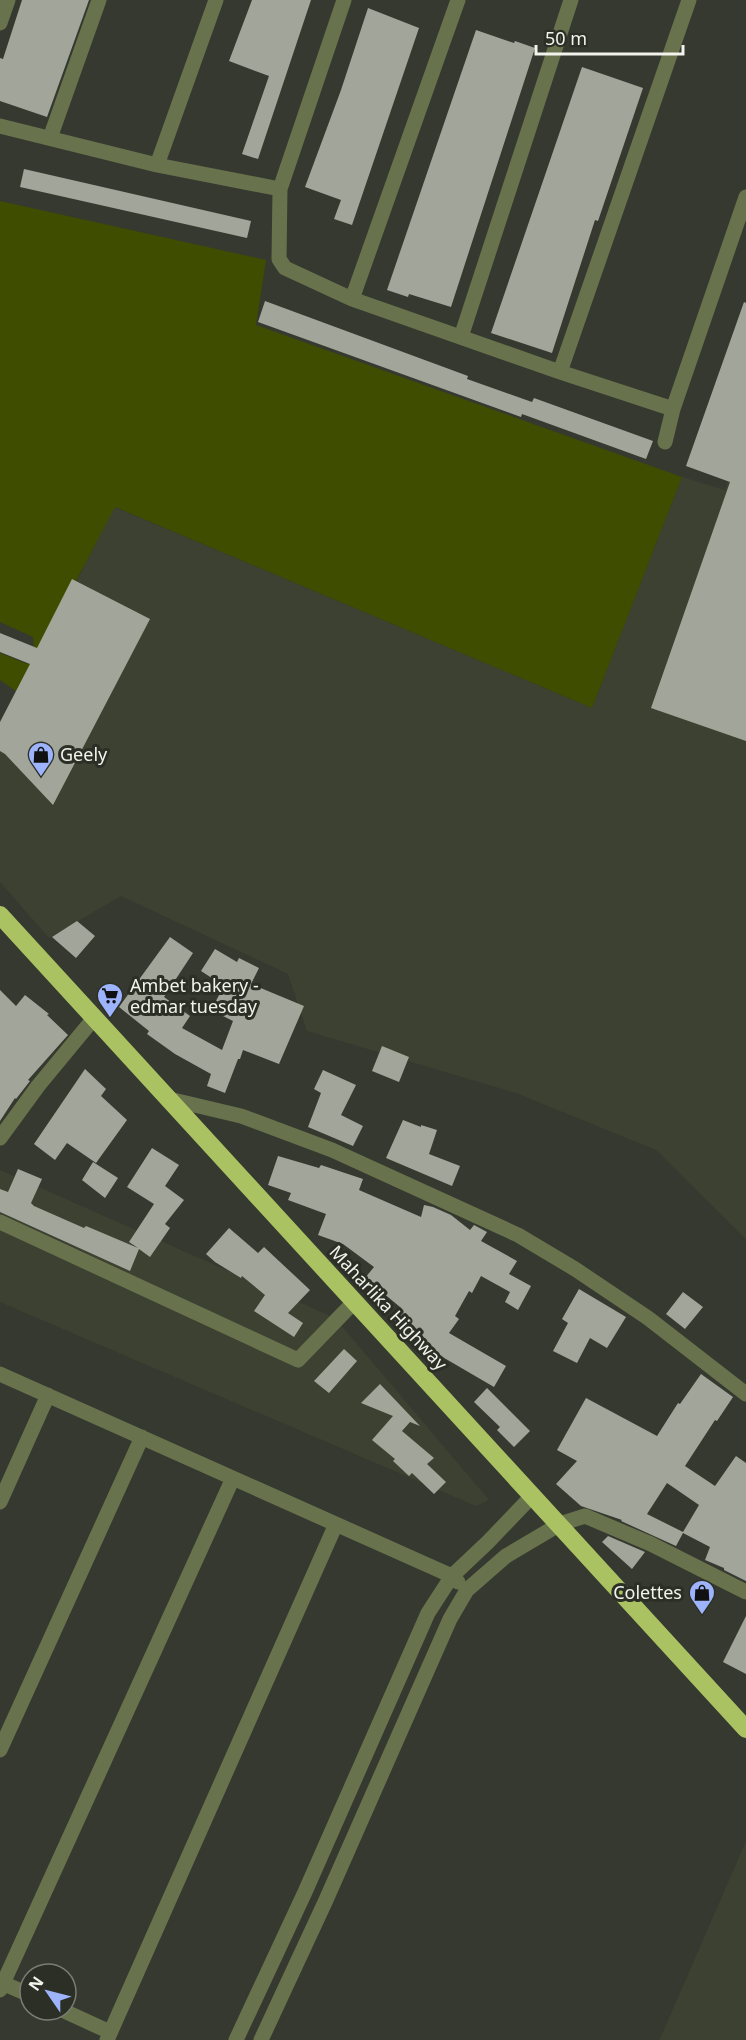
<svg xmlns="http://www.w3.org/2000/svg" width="746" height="2040" font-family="'Noto Sans',sans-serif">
<rect width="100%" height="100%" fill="#36392f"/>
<path fill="#3d4131" d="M746,421V1239L656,1150L516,1093L307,1031L288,974L121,896L49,938L0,882V726L20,694L114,507L592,708L682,477L725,490Z
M0,1170L335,1318L489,1500L476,1506L0,1302Z
M746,1841V2040H659L663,2032Z"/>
<path fill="#3f4d00" d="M0,201L266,260L256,325L682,477L592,708L115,507L54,623L20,694L0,680V653L27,664L34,647L33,637L0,622Z"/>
<path fill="#a2a69a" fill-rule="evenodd" d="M22,0H89L47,117L0,101V58L3,59Z
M252,0H311L258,159L242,154L269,76L229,61Z
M368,8L419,28L352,225L334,219L341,200L305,187L341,90Z
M476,30L514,43L515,41L535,48L451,307L409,294L408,297L387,290Z
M582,67L643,88L598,221L595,220L552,353L491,333Z
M24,169L251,221L247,238L20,187Z
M265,301L468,376L467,379L532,402L534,398L653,441L646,459L522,414L521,417L258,322Z
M744,302L746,303V741L651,708L730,482L686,466Z
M72,579L150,619L53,805L5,754L0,751V722L30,664L0,652V633L37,648Z
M77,921L95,936L76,958L52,937Z
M170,937L193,953L164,997L190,1016L182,1028L222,1050L233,1021L211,1010L224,986L201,971L215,949L237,962L239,958L259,968L251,984L304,1006L279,1064L243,1050L240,1059H238L225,1093L207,1086L211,1074L175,1054L147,1034L149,1031L119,1007Z
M0,990L16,1006L25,995L49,1014L47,1015L68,1035L28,1080L30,1081L16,1099L15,1098L0,1121Z
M382,1046L409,1057L399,1082L372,1071Z
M85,1069L106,1089L101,1096L127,1120L96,1163L67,1143L55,1160L34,1144Z
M323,1070L356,1085L341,1115L363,1126L353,1146L308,1127L321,1093L314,1089Z
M403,1120L421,1127V1125L437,1130L429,1154L460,1166L452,1186L386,1158Z
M152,1148L179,1165L165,1186L184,1200L165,1224L170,1228L150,1257L139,1249L130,1271L0,1212V1189L8,1192L18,1169L42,1179L31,1203L34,1206L84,1228L86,1226L138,1248L129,1242L154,1204L127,1187Z
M278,1156L319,1168L321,1165L363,1179L359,1190L421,1217L424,1205L433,1207L451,1215L470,1230L474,1225L487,1232L481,1241L517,1261L509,1274L531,1286L518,1310L505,1302L510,1292L481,1276L472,1293L469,1291L455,1316L459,1319L449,1333L506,1366L494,1387L434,1352L433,1353L414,1338L415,1336L392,1319L400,1307L365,1278L374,1267L343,1244L318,1235L326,1214L288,1200L291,1193L268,1185Z
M93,1162L118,1178L105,1198L82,1180Z
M229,1228L258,1253L264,1247L310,1290L288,1313L303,1323L294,1337L254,1311L265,1295L242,1276L241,1278L215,1262L206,1254Z
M579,1289L626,1317L607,1348L590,1338L577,1363L553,1351L568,1323L562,1319Z
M683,1292L703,1307L685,1329L666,1314Z
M344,1349L357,1361L329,1393L314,1381Z
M701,1374L733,1397L717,1421L715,1420L685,1466L715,1486L736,1456L746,1463V1581L724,1570V1568L705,1560L710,1547L683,1533L676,1546L621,1521L622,1520L581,1506L556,1484L577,1461L557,1450L586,1398L657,1436L678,1403L680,1404ZM667,1483L699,1505L683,1532L647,1514Z
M380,1384L420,1426L410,1422L402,1431L434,1458L427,1464L446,1482L434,1494L412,1473L409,1476L393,1461L395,1459L372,1440L393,1416L361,1403Z
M487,1388L530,1431L514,1447L497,1430L500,1427L474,1402Z
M608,1536L645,1552L632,1569L602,1542Z
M746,1616V1674L723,1662Z"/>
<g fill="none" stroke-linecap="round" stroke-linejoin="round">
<path stroke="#68734d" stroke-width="15" d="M344,0L280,189L279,259L285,268L352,299L560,372L673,409
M0,23L8,0
M0,126L157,165L280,189
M50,138L99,0
M157,165L216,0
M352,299L458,0
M461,337L571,0
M560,372L689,0
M665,442L673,409L746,197
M169,1099L241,1116L332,1150L518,1235L575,1269L648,1318L746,1394
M0,1138L38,1086L95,1017
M0,1222L298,1360L354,1302
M0,1374L452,1576L458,1582
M0,1502L48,1395
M0,1750L142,1437
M0,1982L30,1995
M0,1990L233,1478
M62,2010L110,2032
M107,2040L336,1524
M236,2040L305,1892L428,1613L452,1576L488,1542L533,1495
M261,2040L326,1900L450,1619L467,1590L506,1556L560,1524L585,1516L651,1544L746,1592"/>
<path stroke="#aac261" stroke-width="18" d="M0,915L746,1729"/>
</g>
<defs>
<symbol id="shop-pin" viewBox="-11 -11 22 30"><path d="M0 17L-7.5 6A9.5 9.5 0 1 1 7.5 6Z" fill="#9db4fd" stroke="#2c2f26"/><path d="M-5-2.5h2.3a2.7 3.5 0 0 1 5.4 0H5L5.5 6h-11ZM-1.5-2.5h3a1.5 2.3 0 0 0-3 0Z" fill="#111"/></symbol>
<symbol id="supermarket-pin" viewBox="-11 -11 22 30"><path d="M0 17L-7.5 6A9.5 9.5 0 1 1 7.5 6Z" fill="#9db4fd" stroke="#2c2f26"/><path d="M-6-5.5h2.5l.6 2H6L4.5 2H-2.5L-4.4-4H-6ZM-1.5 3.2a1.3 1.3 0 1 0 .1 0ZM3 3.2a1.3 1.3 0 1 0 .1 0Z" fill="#111"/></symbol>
</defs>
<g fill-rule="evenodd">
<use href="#shop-pin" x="26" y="740" width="30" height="40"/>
<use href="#supermarket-pin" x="95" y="981" width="30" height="40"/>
<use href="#shop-pin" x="687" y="1578" width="30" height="40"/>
</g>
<g text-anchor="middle" stroke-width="6" stroke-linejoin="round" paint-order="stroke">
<g font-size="18" fill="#f1f3ec" stroke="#2c2f26" text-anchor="start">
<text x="60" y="761">Geely</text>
<text x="130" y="992">Ambet bakery -<tspan x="130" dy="21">edmar tuesday</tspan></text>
<text x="682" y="1599" text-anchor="end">Colettes</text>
</g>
<g font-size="18" fill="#f1f3ec" stroke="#2c2f26">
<text transform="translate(388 1308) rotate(47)" y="6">Maharlika Highway</text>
</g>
</g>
<g transform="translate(48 1992) rotate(305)"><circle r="28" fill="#2c2f26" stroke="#7b7d75" stroke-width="1.5"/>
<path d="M0-4.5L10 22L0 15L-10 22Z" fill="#9db4fd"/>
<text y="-9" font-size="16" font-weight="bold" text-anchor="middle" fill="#f1f3ec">N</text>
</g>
<path d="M536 45v9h147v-9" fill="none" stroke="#f1f3ec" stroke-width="3"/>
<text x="545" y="45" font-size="18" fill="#f1f3ec" stroke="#2c2f26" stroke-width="4.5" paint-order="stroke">50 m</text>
</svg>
